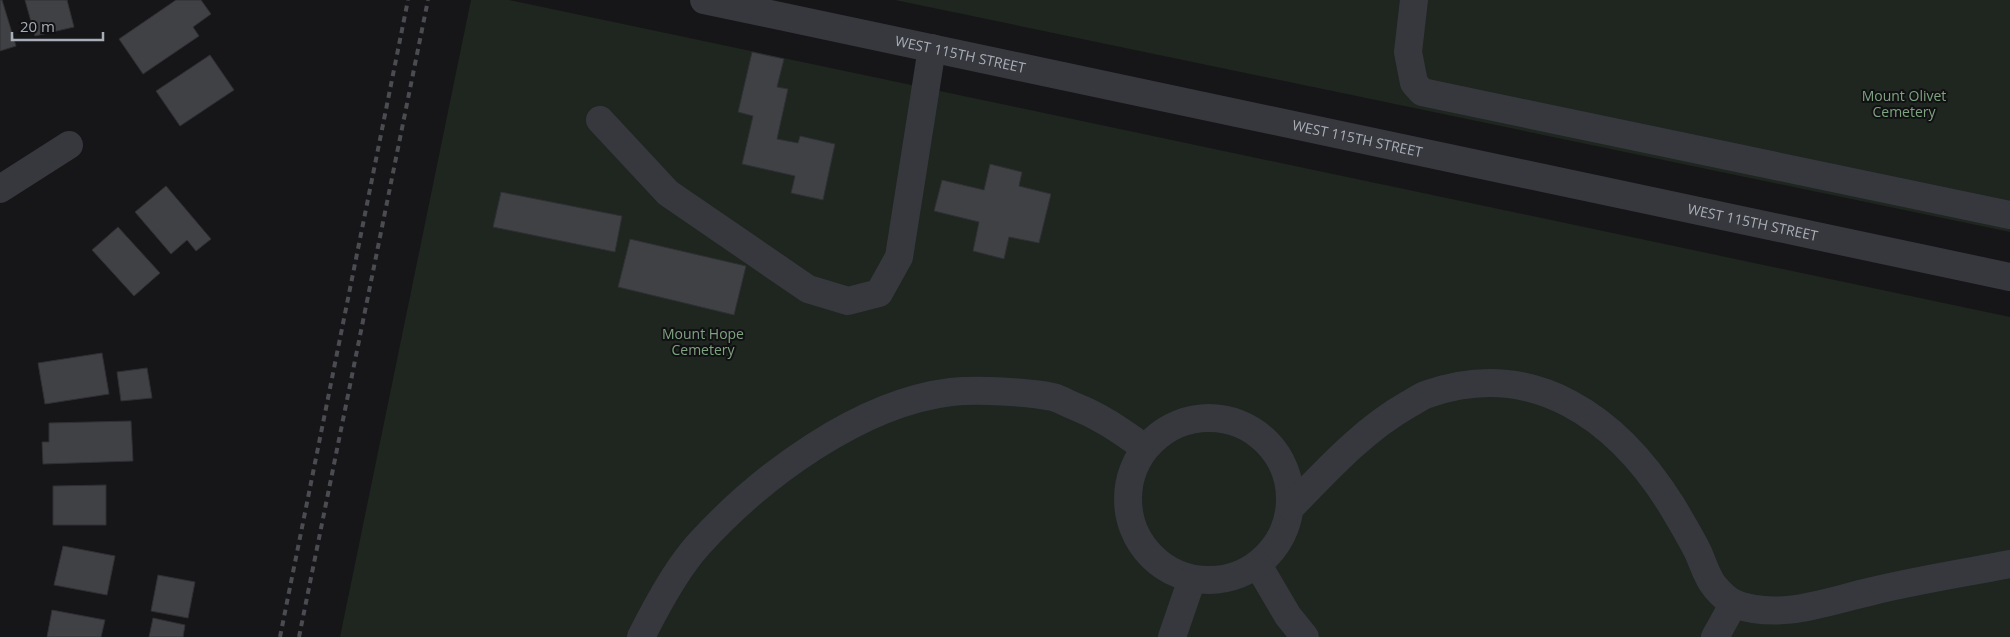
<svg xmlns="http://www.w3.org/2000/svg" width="2010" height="637" font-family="'Open Sans',sans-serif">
<rect width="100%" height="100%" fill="#161618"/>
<path fill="#1e261f" d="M471,0H509L2010,317V637H340Z
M895,0H2010V232Z"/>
<path fill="#404145" stroke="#303034" d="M0,0H2L16,46L0,51Z
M25,0H67L74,27L35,36Z
M176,0H201L211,14L193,27L199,36L143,74L119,39Z
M752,52L784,59L777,87L788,89L777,139L798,143L800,136L835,144L823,200L791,193L795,176L742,164L753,116L738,112Z
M210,55L234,90L180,126L156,91Z
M990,164L1022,172L1019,186L1051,194L1039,243L1009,237L1004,259L973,251L979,222L934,211L942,180L984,190Z
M166,186L211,239L196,251L187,240L171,254L135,212Z
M501,192L622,216L615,252L493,227Z
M118,227L160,273L134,296L92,250Z
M630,239L746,266L734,315L618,287Z
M102,353L109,394L45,404L38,363Z
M147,368L152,398L121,401L117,372Z
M131,421L133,461L43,464L42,442H49V423Z
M106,485V525H53V486Z
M63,546L115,556L107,595L54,585Z
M158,575L195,582L188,618L151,611Z
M52,610L105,620L101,637H47Z
M153,618L185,625L183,637H149Z"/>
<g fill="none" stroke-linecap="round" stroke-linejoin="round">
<g stroke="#37383d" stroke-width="28">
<path id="s1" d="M704,0L2010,277"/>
<path d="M1414,0L1408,52L1414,83L1422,92L2010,215"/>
<path d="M600,120L668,193L808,289L848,301L879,293L899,257L932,48"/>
<path d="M0,189L69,145"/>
<circle cx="1209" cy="499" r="81"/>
<path d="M1291,507C1327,470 1363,430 1409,404C1415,401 1421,396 1428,394C1534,357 1618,419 1672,506C1681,521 1690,536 1698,552C1703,563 1707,578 1715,587C1720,593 1729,601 1735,604C1781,621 1828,601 1873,591C1918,580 1964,573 2010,564"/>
<path d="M1258,565L1288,616L1305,637"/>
<path d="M641,637C656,607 676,569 699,544C760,477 859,403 951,392C978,389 1026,392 1053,397C1060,399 1067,403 1074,406C1102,417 1121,431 1145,448"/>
<path d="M1172,637L1192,579"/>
<path d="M1715,637L1734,603"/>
</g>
<path stroke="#4a4c52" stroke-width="4" stroke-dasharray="6 5" stroke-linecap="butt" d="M280,637L408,0
M299,637L428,0"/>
</g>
<g text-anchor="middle" stroke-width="4" stroke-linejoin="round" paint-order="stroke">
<g font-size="14" fill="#a8adb8" stroke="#111113">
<text dy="5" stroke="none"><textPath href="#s1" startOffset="262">WEST 115TH STREET</textPath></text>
<text dy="5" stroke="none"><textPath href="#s1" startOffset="668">WEST 115TH STREET</textPath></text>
<text dy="5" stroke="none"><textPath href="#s1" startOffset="1072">WEST 115TH STREET</textPath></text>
</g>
<g font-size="14" fill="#7fa381" stroke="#111113">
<text x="1904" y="101">Mount Olivet<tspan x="1904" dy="16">Cemetery</tspan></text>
<text x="703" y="339">Mount Hope<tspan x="703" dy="16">Cemetery</tspan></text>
</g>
</g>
<path d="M12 32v8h91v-8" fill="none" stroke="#a8adb8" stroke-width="2.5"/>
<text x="20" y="32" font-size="15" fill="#a8adb8" stroke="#111113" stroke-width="4" paint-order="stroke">20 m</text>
</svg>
